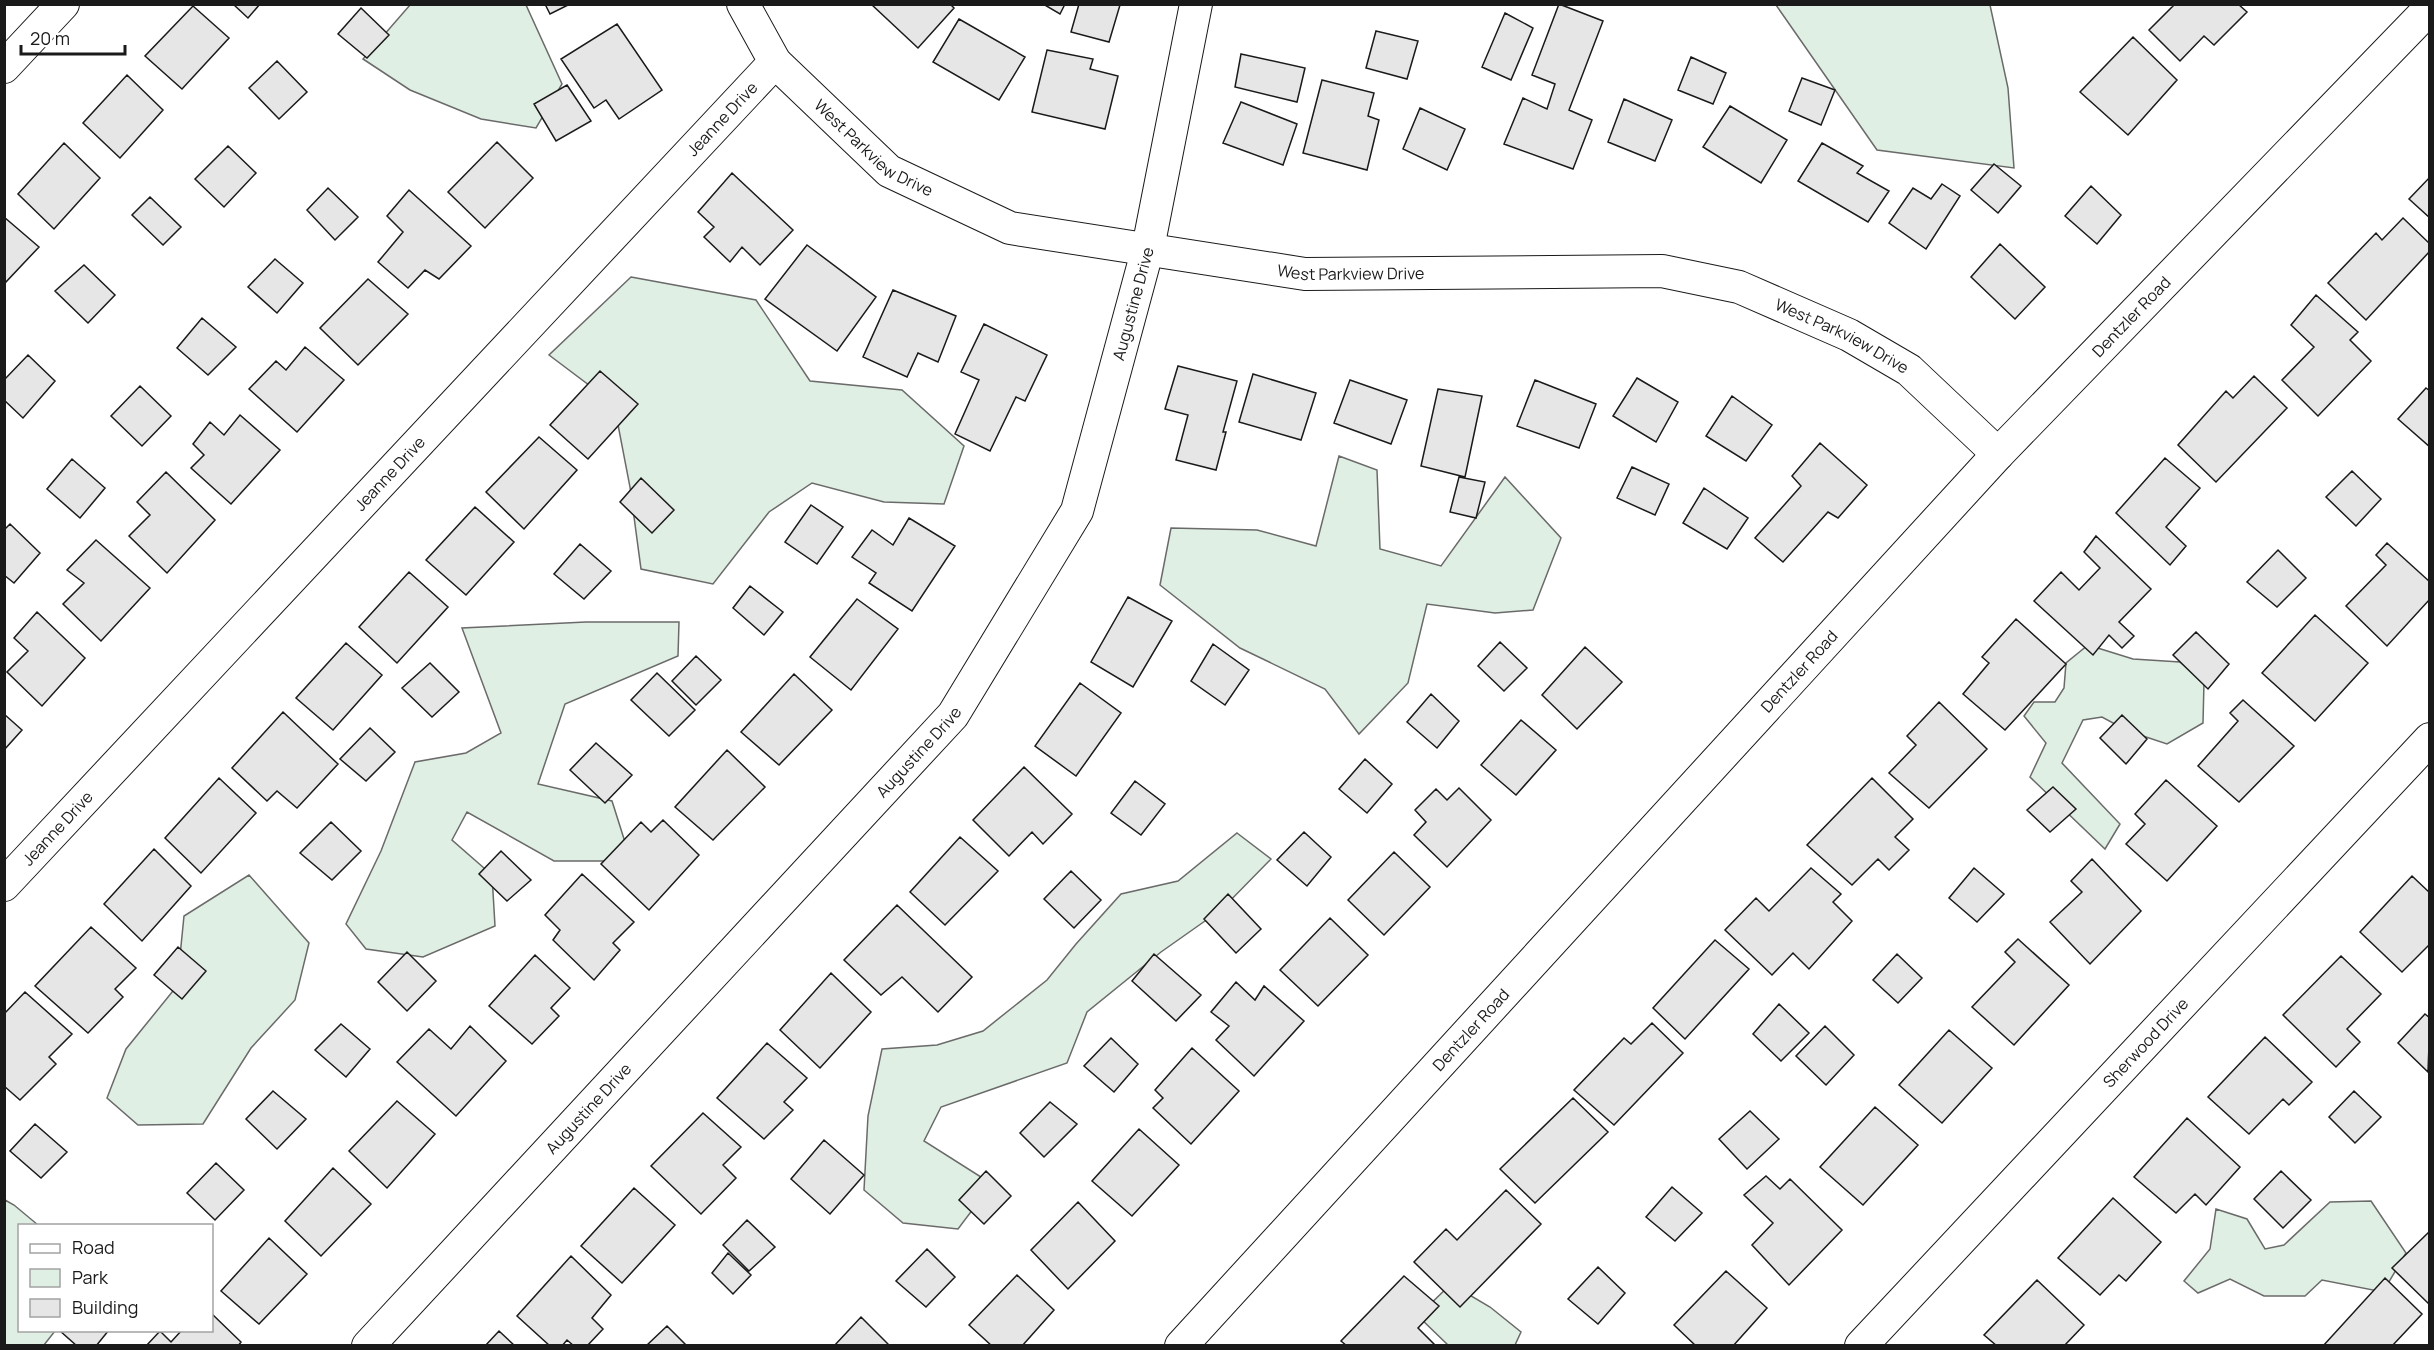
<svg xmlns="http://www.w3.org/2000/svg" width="2434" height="1350" font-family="Manrope,sans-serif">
<rect width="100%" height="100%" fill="#fff"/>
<path fill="#e0efe3" stroke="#6a6a6a" stroke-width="1.5" d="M410,5H526L562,84L536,128L481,119L410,90L363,59Z
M1776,5H1990L2008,88L2014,168L1877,150Z
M631,277L756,300L810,381L902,390L964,446L944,504L884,502L812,483L769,512L713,584L641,569L630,487L614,404L549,355Z
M1339,456L1377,470L1380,549L1441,566L1505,477L1561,538L1533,610L1495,613L1427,604L1408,683L1359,734L1325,689L1240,648L1160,585L1171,528L1257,530L1316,546Z
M586,622H679L678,656L565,704L538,784L612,801L631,861H554L467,812L452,840L492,875L495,926L423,957L366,949L346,924L381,851L415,762L466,753L501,733L462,628Z
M2088,645L2133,659L2180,662L2204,682L2203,723L2167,744L2128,731L2102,717L2083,720L2062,763L2120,824L2105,849L2030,777L2046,743L2024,716L2034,702H2055L2064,688L2066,663Z
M1237,833L1271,859L1222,909L1161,952L1087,1012L1067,1063L941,1107L924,1141L992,1184L958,1229L903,1223L864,1190L868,1116L882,1049L937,1045L983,1031L1047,980L1076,944L1121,894L1178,881Z
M249,875L309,943L295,1000L251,1048L203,1124L138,1125L107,1098L126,1049L177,986L184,916Z
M5,1200L14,1205L38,1225L20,1226V1330L55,1331L44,1345H5Z
M2371,1201L2406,1253L2383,1292L2322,1280L2305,1296H2264L2230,1279L2198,1293L2184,1281L2210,1249L2216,1209L2247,1219L2265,1249L2284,1245L2330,1202Z
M1451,1284L1490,1307L1521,1332L1515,1345H1448L1418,1316Z"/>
<path fill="#e6e6e6" stroke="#1a1a1a" stroke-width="1.5" d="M233,4H260L248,18Z
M545,4H570L550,14Z
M871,4H950L954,8L918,48Z
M1043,4H1065L1060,14Z
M1079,4L1120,5L1109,42L1071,32Z
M1559,4L1603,21L1569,110L1592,120L1573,169L1504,144L1523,98L1547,109L1555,84L1532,75Z
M2171,4H2238L2247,12L2214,45L2204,36L2180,61L2149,30L2173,6Z
M193,6L229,38L182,89L145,56Z
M361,8L389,35L367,58L338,34Z
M1505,13L1533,28L1511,80L1482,67Z
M959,19L1025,57L999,100L933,62Z
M617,24L662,90L619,119L606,100L594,108L561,59Z
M1376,31L1418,41L1407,79L1366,68Z
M2133,37L2177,80L2128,135L2080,92Z
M1047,50L1093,59L1090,69L1118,76L1105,129L1032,112Z
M1241,54L1305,68L1297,102L1235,87Z
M1691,57L1726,73L1713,104L1678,90Z
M277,61L307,92L279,119L249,88Z
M127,75L163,110L120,158L83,123Z
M1802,78L1835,90L1821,125L1789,111Z
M1322,80L1374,93L1368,116L1379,120L1367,170L1303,153Z
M567,85L591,121L556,141L534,104Z
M1624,99L1672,120L1655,161L1608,142Z
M1241,102L1297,124L1283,165L1223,143Z
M1730,106L1787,140L1761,183L1703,147Z
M1420,108L1465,129L1447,170L1403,149Z
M497,142L533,178L485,228L448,192Z
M64,143L100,178L54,229L18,194Z
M1822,143L1863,166L1857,173L1889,191L1868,222L1798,181Z
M228,146L256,173L224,207L195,179Z
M1994,164L2021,186L1998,213L1971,190Z
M732,173L793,230L760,265L742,247L730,262L704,237L714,227L698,212Z
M2430,177V218L2409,199Z
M1942,184L1960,196L1926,249L1889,223L1913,188L1931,199Z
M2091,186L2121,215L2097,244L2065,216Z
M328,188L358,217L335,240L307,210Z
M409,190L471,246L439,279L425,270L408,288L378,262L403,232L387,216Z
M150,197L181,227L163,245L132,215Z
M4,217L39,247L4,284Z
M2403,218L2430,244V251L2366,320L2328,283L2376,233L2382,240Z
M2000,244L2045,287L2015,319L1971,277Z
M807,245L876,297L837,351L765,299Z
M275,259L303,283L277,313L248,287Z
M84,265L115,295L88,323L55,291Z
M368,279L408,314L358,365L320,328Z
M893,290L956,316L938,362L918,353L907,377L863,357Z
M2316,295L2358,332L2350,340L2371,361L2318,416L2282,380L2314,347L2291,325Z
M202,318L236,347L208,375L177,348Z
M984,324L1047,355L1025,401L1016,397L990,451L955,434L979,380L961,372Z
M305,347L344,380L297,432L249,389L276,361L286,370Z
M28,355L55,381L23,418L4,400V380Z
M1178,366L1237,381L1223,432H1226L1216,470L1176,460L1188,415L1165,409Z
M600,371L638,404L588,459L550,425Z
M1253,374L1316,393L1301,440L1239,422Z
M2254,376L2287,408L2216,482L2178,445L2226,391L2233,398Z
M1637,378L1678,402L1656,442L1613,416Z
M1350,380L1407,400L1391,444L1334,423Z
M1535,380L1596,404L1579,448L1517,426Z
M140,386L171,416L142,446L111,416Z
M2426,388L2430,391V447L2398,419Z
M1438,389L1482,396L1465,477L1421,466Z
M1732,396L1772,425L1746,461L1706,436Z
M240,415L280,450L231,504L191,468L204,455L193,444L210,422L224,435Z
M539,437L577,470L524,529L486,492Z
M1820,443L1867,485L1838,518L1828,512L1783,562L1755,538L1801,486L1792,476Z
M2165,458L2200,488L2166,527L2186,546L2170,565L2116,513Z
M72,459L105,488L80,518L47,489Z
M1632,467L1669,484L1655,515L1617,498Z
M2352,471L2381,499L2356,526L2326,497Z
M166,472L215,520L167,573L129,536L150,515L137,502Z
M1459,477L1485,482L1476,518L1450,512Z
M641,478L674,510L652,533L620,502Z
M1704,488L1748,518L1727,549L1683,523Z
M811,505L843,527L817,564L785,542Z
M475,507L514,542L466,595L426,560Z
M909,518L955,546L912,611L869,583L876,573L852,557L872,530L893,545Z
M10,524L40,553L14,583L4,575V530Z
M2096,536L2151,589L2119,622L2134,636L2122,648L2109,635L2093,655L2034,601L2061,572L2079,590L2100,568L2084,552Z
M96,540L150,588L101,641L63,604L84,583L67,570Z
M2387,543L2430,582V599L2387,646L2346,606L2386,565L2376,555Z
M580,544L611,571L584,599L554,574Z
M2278,550L2306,578L2277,607L2247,582Z
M409,572L448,607L397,663L359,627Z
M750,586L783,612L764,635L733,608Z
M1128,597L1172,621L1133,687L1091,662Z
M857,599L898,629L851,690L810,657Z
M37,612L85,658L42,706L7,672L28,651L14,638Z
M2315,615L2368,663L2315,721L2262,673Z
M2016,619L2066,664L2005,730L1963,694L1989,663L1982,657Z
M2196,632L2229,664L2208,689L2173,655Z
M1500,642L1527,668L1504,691L1478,666Z
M346,643L382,675L333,730L296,698Z
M1213,644L1249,670L1225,705L1191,681Z
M1585,647L1622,682L1577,729L1542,695Z
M696,656L721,680L696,705L672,681Z
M430,663L459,692L432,717L402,688Z
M657,673L695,710L669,736L631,700Z
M794,674L832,710L779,765L741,732Z
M1080,683L1121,713L1076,776L1035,746Z
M1431,694L1459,721L1437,748L1407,722Z
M2243,700L2294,746L2239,802L2198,766L2238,721L2230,713Z
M1939,702L1987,749L1929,808L1889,773L1916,745L1907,736Z
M283,712L338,764L297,808L277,791L267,801L232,768Z
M4,714L22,730L4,750Z
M2122,715L2147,739L2126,764L2100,738Z
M1521,720L1556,750L1516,795L1481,765Z
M370,728L395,752L366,781L340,759Z
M596,743L632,775L605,803L570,770Z
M727,750L765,787L713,840L675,807Z
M1365,759L1392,784L1367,813L1339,789Z
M1024,767L1072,814L1043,844L1032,832L1009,856L973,820Z
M219,778L256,813L201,873L165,838Z
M1872,778L1913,819L1895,837L1909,850L1889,870L1878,859L1852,885L1807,845Z
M2166,780L2217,826L2167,881L2126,844L2145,824L2135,814Z
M1135,781L1165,804L1141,835L1111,813Z
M2053,787L2076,809L2050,832L2027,810Z
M1459,788L1491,820L1447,867L1414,835L1426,822L1415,810L1436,789L1447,800Z
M663,820L699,855L649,910L601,864L641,822L651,832Z
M331,822L361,851L332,880L300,853Z
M1304,832L1331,857L1307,886L1277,860Z
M960,837L998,871L945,925L910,892Z
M154,849L191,886L142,941L104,904Z
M501,851L531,880L507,901L479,874Z
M1394,852L1430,887L1384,935L1348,900Z
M2092,859L2141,911L2090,964L2050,922L2082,892L2071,881Z
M1811,868L1841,894L1833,902L1852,921L1809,969L1793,953L1772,975L1725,930L1756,898L1769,911Z
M1974,868L2004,894L1977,922L1949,898Z
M1071,871L1101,900L1074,928L1044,899Z
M582,874L634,922L613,943L620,950L594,980L553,940L560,930L545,915Z
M2412,876L2430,893V944L2402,972L2360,932Z
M1228,894L1261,929L1236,953L1204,919Z
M897,905L972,977L938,1012L902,977L881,995L844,960Z
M1330,918L1368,955L1318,1006L1280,970Z
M91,927L136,968L115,989L123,997L88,1033L35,986Z
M2018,939L2069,985L2014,1045L1972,1007L2015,962L2005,952Z
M1715,940L1749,969L1685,1039L1653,1008Z
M178,947L206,971L182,999L154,975Z
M407,952L436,981L407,1011L378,982Z
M1154,954L1201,995L1176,1021L1132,981Z
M1897,954L1922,978L1898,1003L1873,980Z
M535,955L570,988L551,1008L559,1016L532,1044L489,1006Z
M2341,956L2381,994L2347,1029L2360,1042L2336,1067L2283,1015Z
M831,973L871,1012L820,1068L780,1030Z
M1236,982L1255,1000L1264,986L1304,1021L1254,1076L1216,1040L1229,1026L1211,1012Z
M25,992L72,1034L49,1057L56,1064L20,1100L4,1086V1014Z
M1779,1004L1809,1033L1781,1061L1753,1034Z
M2425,1014L2430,1018L2428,1072L2398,1043Z
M1652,1023L1683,1053L1614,1125L1574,1090L1624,1038L1631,1044Z
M341,1024L370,1049L346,1077L315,1050Z
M470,1026L506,1061L456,1116L397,1062L429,1029L451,1049Z
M1825,1026L1854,1055L1826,1085L1796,1056Z
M1949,1030L1992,1068L1942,1123L1899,1085Z
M2265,1037L2312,1082L2289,1105L2283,1099L2249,1134L2208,1097Z
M1111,1038L1138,1064L1114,1092L1084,1066Z
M767,1043L807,1078L784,1102L793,1110L764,1139L717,1098Z
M1192,1048L1239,1091L1191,1144L1153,1108L1163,1098L1155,1090Z
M273,1091L306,1119L277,1149L246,1119Z
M2354,1091L2381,1117L2355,1143L2329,1117Z
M1573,1098L1608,1132L1535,1203L1500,1169Z
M397,1101L435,1134L387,1188L349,1151Z
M1050,1102L1077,1124L1044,1157L1020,1133Z
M1875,1107L1918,1145L1863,1205L1820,1167Z
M1750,1111L1779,1139L1747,1169L1719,1139Z
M703,1113L741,1147L723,1165L736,1178L701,1214L651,1166Z
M2187,1118L2240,1167L2206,1205L2195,1194L2176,1213L2134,1177Z
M35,1124L67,1152L41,1178L10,1151Z
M1139,1129L1179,1165L1132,1216L1092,1181Z
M824,1140L864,1175L830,1214L791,1179Z
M216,1163L244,1190L215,1220L187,1193Z
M333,1168L371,1204L321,1256L285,1221Z
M986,1171L1011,1196L984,1224L959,1200Z
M2281,1171L2311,1200L2283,1228L2254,1199Z
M1766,1176L1780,1189L1790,1179L1842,1230L1789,1285L1752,1245L1773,1223L1744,1195Z
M1672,1187L1702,1213L1675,1241L1646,1217Z
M634,1188L675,1225L622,1283L581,1246Z
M1506,1190L1541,1224L1460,1307L1414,1262L1446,1229L1457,1240Z
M2113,1198L2161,1242L2126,1281L2119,1275L2100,1295L2058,1258Z
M1078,1202L1115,1241L1068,1289L1031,1250Z
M747,1220L775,1247L749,1271L723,1245Z
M2430,1231V1305L2392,1268Z
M269,1238L307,1274L259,1324L221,1291Z
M927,1249L955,1277L926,1307L896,1281Z
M728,1253L751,1275L733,1294L712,1273Z
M571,1256L611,1295L592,1318L603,1329L587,1346H574L567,1340L562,1346H550L517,1316Z
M1598,1267L1625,1293L1598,1324L1568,1299Z
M1726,1271L1767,1308L1733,1346H1696L1674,1325Z
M1017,1275L1054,1310L1022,1346H992L969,1325Z
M1404,1276L1439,1306L1418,1328L1436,1346H1347L1341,1341Z
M2385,1278L2422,1314L2392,1346H2323Z
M2037,1280L2084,1325L2064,1346H1997L1984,1335Z
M212,1314L241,1342L238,1346H146L160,1331L171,1342L182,1330H212Z
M861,1317L889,1345V1346H834Z
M667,1326L687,1346H646Z
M59,1330H109L96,1346H77Z
M499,1331L515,1346H485Z"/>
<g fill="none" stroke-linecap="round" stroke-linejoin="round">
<defs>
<g id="minor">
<path id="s1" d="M743,4L775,62L889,171L1010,228L1305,274L1662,271L1739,287L1849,335L1909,370L1998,454"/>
<path d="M4,67L63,4"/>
<path id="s2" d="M4,885L775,62"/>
<path id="s3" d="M368,1346L953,715L1077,511L1148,248L1196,4"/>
<path id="s4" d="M1181,1346L1998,454L2430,8"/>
<path id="s5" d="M1861,1346L2430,739"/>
</g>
</defs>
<use href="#minor" stroke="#1a1a1a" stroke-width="34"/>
<use href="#minor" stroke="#fff" stroke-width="32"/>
</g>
<g text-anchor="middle" stroke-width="4.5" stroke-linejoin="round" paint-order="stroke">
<g font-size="16" fill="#1a1a1a" stroke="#fff">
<text dy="6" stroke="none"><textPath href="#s2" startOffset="1050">Jeanne Drive</textPath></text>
<text dy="6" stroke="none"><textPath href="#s1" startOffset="198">West Parkview Drive</textPath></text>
<text dy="6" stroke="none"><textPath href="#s1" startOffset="702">West Parkview Drive</textPath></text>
<text dy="6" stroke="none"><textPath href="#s3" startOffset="1314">Augustine Drive</textPath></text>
<text dy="6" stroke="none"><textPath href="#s4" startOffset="1401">Dentzler Road</textPath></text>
<text dy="6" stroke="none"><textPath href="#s1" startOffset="1206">West Parkview Drive</textPath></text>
<text dy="6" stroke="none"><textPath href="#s2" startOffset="564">Jeanne Drive</textPath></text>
<text dy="6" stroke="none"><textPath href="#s4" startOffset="915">Dentzler Road</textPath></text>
<text dy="6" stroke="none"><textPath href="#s3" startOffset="810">Augustine Drive</textPath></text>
<text dy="6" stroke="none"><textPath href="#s2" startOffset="78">Jeanne Drive</textPath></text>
<text dy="6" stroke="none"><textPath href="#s4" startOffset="429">Dentzler Road</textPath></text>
<text dy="6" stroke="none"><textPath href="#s5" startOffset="416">Sherwood Drive</textPath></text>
<text dy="6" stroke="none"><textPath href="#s3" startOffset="324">Augustine Drive</textPath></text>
</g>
</g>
<rect width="2434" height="1350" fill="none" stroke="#1a1a1a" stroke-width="12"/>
<rect x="18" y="1224" width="195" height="108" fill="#ffffff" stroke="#a3a3a3" stroke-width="1.5"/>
<rect x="30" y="1244" width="30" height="9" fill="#ffffff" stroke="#a3a3a3" stroke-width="1.5"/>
<text x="72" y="1254" font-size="18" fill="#1a1a1a">Road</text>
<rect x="30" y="1269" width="30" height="18" fill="#e0efe3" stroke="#a3a3a3" stroke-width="1.5"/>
<text x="72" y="1284" font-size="18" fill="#1a1a1a">Park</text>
<rect x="30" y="1299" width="30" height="18" fill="#e6e6e6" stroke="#a3a3a3" stroke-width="1.5"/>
<text x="72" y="1314" font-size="18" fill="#1a1a1a">Building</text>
<path d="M21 45v9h104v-9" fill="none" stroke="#1a1a1a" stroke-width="3"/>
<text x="30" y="45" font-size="18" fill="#1a1a1a" stroke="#ffffff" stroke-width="4.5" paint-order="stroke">20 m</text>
</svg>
